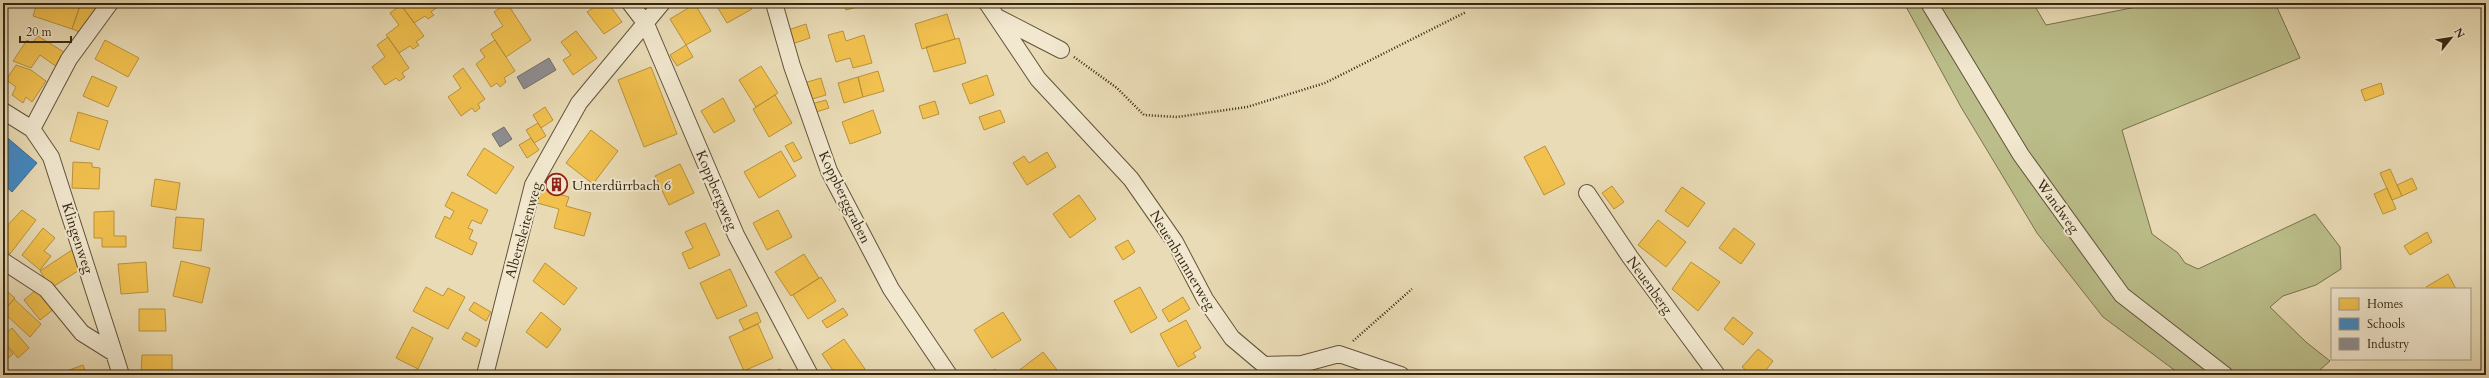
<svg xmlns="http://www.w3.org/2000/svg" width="2489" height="378" font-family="Cardo,serif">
<rect width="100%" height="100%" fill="#e9dbb5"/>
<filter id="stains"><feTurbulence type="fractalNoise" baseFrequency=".005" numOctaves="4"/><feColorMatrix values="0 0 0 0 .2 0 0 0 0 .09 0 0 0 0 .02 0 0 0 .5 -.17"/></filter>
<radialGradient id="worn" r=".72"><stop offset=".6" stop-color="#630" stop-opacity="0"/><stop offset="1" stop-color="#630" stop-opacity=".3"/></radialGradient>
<path fill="#bbbe8a" stroke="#78724e" d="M1904,3H2033L2046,25L2156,3H2275L2300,58L2122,130L2152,234L2178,253L2185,263L2198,269L2315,214L2340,247L2341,269L2316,285L2283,296L2270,307L2306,342L2330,361L2314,375H2181L2103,317L2037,233L1961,107Z"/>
<path fill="#f2c14e" stroke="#b9923c" d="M37,3H81L72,29L33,16Z
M81,3H99L82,33L72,29Z
M404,3H437L439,6L431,12L434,15L428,19L425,16L414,23L401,5Z
M507,3L531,40L506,57L491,34L503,26L494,12Z
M600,3H608L622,22L604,34L587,12Z
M715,3H749L752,9L727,23Z
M844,3H871L846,10Z
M695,4L711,31L686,45L670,19Z
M401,5L424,36L416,42L419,45L413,49L410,46L399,53L386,35L399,25L390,13Z
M947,14L955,39L922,49L915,24Z
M806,24L810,38L792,44L788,30Z
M576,31L597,58L573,75L563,60L571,55L561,42Z
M843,31L846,41L864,35L872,63L853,68L850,58L836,62L828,35Z
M38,36L67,54L57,67L40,55L31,68L13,61L27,40L32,43Z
M388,37L409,68L402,73L405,77L399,81L396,78L385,85L372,67L385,57L377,45Z
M959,38L966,63L934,72L926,47Z
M105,40L139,58L128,77L95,59Z
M495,40L515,71L504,78L506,82L500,87L497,83L491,87L476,64L485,57L480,50Z
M686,45L693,57L677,66L670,55Z
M16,65L31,70L46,81L32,102L26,97L23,103L12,95L16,87L6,80Z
M761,66L778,93L756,107L739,80Z
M651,67L677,134L644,147L618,80Z
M463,68L485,99L478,104L480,108L475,112L472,108L461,116L448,97L461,88L453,76Z
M878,71L884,91L863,97L858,77Z
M987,75L994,95L970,104L962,84Z
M92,76L117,87L108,107L83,96Z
M858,77L863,97L844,103L838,83Z
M821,78L826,95L809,100L804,83Z
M2381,83L2384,94L2365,101L2361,90Z
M775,95L792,123L769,137L753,109Z
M723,98L735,121L714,133L701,111Z
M826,100L829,108L813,113L811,104Z
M935,101L939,114L923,119L919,106Z
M545,107L553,120L541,128L533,115Z
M873,110L881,133L850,144L842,122Z
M1000,110L1005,122L984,130L979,117Z
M78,112L108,121L99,150L70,141Z
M538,123L546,136L534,143L526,130Z
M591,130L618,151L593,184L566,163Z
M531,138L539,150L527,158L519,145Z
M793,142L802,158L794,162L785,146Z
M1545,146L1565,184L1544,195L1524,157Z
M484,148L514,167L496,194L467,175Z
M781,151L796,176L759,198L744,172Z
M1047,152L1056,167L1027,185L1013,163L1024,156L1029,163Z
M73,162L92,163V167L100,168L99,189L72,188Z
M680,164L694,193L669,205L655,176Z
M2390,169L2402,196L2392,200L2380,173Z
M555,177L563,180L559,192L551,189Z
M2412,178L2417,189L2402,196L2397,185Z
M155,179L180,183L176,210L151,206Z
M1612,186L1624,202L1614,209L1602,193Z
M1682,187L1705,203L1688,227L1665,211Z
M2387,188L2396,209L2383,214L2374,194Z
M541,189L569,197L566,206L591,213L584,236L554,228L559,209L537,203Z
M452,192L488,210L481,224L472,220L468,228L473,230L469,239L477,243L472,255L435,237L445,216L450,219L454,211L445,206Z
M1079,195L1096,219L1070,238L1053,214Z
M22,210L36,220L10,254L3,248V230Z
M778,210L792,237L767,250L753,223Z
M114,211V236H126V247H102V238H94V212Z
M176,217L204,219L201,251L173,248Z
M1658,220L1686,242L1666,267L1638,245Z
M705,223L720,255L689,269L682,253L693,248L685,232Z
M43,228L55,238L44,251L51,256L40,270L22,255Z
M1734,228L1755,244L1741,264L1719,248Z
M2427,232L2432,242L2410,255L2404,246Z
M1128,240L1135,252L1123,260L1115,247Z
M75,248L81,269L51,288L40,271Z
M804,254L819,278L791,296L775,272Z
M181,261L210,268L202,303L173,296Z
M146,262L148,292L121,294L118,264Z
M1691,262L1720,282L1698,311L1672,289Z
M545,263L577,288L564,305L533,281Z
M730,269L747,306L717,319L700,283Z
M2448,274L2456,289H2428L2426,287Z
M821,277L836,301L808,319L793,295Z
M426,287L443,296L448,288L465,297L448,329L413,311Z
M1140,287L1157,318L1131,333L1114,301Z
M3,288L15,298L3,311Z
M37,289L54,309L40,320L24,300Z
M1183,297L1190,309L1169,322L1162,310Z
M14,299L41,324L30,337L3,312Z
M474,302L491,312L486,321L469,310Z
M843,308L848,315L827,328L822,321Z
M139,309H165L166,331H139Z
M541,312L561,329L547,348L526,332Z
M757,312L761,322L744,330L739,320Z
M1003,312L1021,340L992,358L974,330Z
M1733,317L1753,333L1743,345L1724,329Z
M1186,320L1201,348L1193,353L1196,357L1178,367L1160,334Z
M758,324L773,358L744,371L729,337Z
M412,327L433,338L418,369L396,358Z
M12,328L29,348L18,358L3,340V336Z
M466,332L480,340L476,347L462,339Z
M844,339L865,369L856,375H836L822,354Z
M3,342L13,354L3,362Z
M1758,349L1773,361L1762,375H1752L1742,367Z
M1043,352L1061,375H1013Z
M142,355H172V375H141Z
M83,365L87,375H56Z
M780,369L783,375H766Z
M995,369L1000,375H987Z"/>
<path fill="#3f88c5" stroke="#3c6b8f" d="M3,134L37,163L12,192L3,184V171L8,166L3,161Z"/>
<path fill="#8d8d92" stroke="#736e6b" d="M549,58L556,70L524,89L517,77Z
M504,127L512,139L500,147L492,134Z"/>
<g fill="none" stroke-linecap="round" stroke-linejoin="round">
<defs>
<path id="minor" d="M630,3L646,24L736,235L810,375
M774,3L792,66L829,171L891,289L949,375
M987,3L1038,79L1131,179L1175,242L1205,299L1232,338L1264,365L1302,364L1339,354L1401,375
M1929,3L2021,155L2122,295L2225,375
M997,17L1061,50
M3,111L32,129L51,157L114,353
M32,129L69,59L110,3
M1587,193L1630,257L1717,375
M3,261L46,289L82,333L114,353L121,375
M485,375L533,185L579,103L662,3"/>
</defs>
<use href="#minor" stroke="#62533a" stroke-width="18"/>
<path stroke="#352611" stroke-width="2.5" stroke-dasharray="1 2" stroke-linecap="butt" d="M1074,57L1117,88L1144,115L1177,117L1247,107L1325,83L1466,12
M1353,341L1412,289"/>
<use href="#minor" stroke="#f1e8cf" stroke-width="16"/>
</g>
<defs>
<symbol id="building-ring" viewBox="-11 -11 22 22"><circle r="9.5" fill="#f1e8cf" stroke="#8f2418" stroke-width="1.5"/><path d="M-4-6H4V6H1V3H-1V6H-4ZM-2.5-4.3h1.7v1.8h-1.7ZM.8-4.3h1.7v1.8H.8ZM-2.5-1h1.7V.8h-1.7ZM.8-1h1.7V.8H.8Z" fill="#8f2418"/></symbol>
</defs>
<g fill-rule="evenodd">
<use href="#building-ring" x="544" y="172" width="25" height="25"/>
</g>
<g text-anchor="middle" stroke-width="4" stroke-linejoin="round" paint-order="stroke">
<g font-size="14" fill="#352611" stroke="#f1e8cf" text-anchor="start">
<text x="572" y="190">Unterdürrbach 6</text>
</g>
<g font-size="14" fill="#352611" stroke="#f1e8cf">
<text transform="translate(717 190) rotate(67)" y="5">Koppbergweg</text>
<text transform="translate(845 197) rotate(64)" y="5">Koppberggraben</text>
<text transform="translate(2058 206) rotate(54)" y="5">Wandweg</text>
<text transform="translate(523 230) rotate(-74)" y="5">Albertsleitenweg</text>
<text transform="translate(78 238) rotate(72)" y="5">Klingenweg</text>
<text transform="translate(1183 260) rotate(59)" y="5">Neuenbrunnerweg</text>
<text transform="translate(1650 285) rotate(54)" y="5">Neuenberg</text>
</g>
</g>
<rect width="2489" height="378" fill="none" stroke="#e9dbb5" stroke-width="16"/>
<rect x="4" y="4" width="2481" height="370" fill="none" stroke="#352611" stroke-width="2"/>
<rect x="8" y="8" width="2473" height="362" fill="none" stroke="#352611"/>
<rect x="2331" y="288" width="140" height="72" fill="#f1e8cf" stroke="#a69a83"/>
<rect x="2339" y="298" width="20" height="12" fill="#f2c14e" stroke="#a69a83"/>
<text x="2367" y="308" font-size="12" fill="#352611">Homes</text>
<rect x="2339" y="318" width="20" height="12" fill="#3f88c5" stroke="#a69a83"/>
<text x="2367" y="328" font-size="12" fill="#352611">Schools</text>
<rect x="2339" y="338" width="20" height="12" fill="#8d8d92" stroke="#a69a83"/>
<text x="2367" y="348" font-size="12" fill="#352611">Industry</text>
<g transform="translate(2451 38) rotate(60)" stroke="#f1e8cf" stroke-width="3" paint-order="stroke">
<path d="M0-3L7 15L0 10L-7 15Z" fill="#352611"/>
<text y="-6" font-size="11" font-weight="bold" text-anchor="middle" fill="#352611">N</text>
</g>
<path d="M20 36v6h51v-6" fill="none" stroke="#352611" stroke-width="2"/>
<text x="26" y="36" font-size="12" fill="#352611" stroke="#f1e8cf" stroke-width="3" paint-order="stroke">20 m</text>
<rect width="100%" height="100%" filter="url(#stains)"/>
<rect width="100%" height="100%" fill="url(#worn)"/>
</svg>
